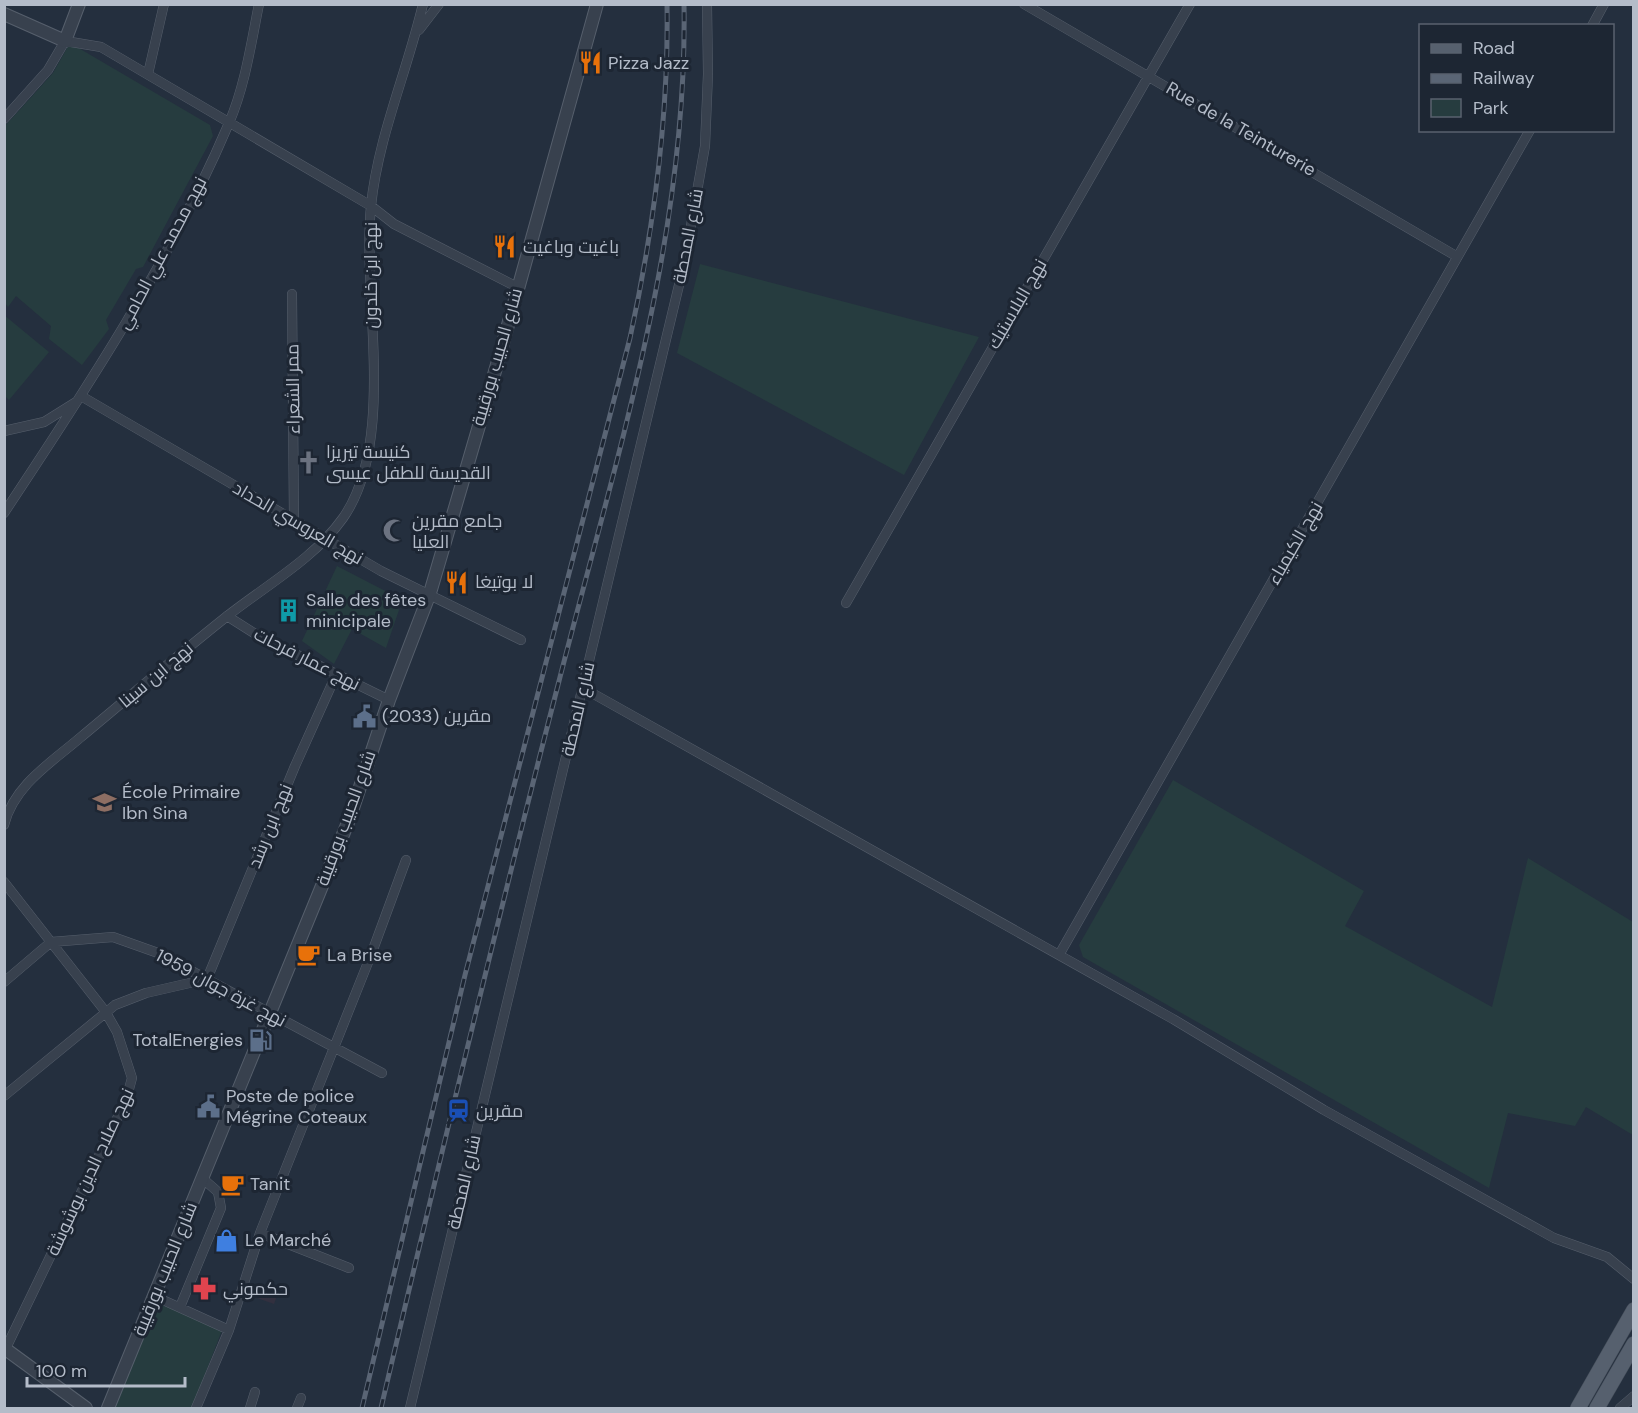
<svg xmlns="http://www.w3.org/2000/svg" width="1638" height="1413" font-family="'DM Sans',Cairo,sans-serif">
<rect width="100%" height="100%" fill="#242f3e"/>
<path fill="#32303f" d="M262,1286L278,1293L274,1304L257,1298Z"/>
<path fill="#263c3f" d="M70,43L210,125L213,136L143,267L136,269L106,320L109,329L82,365L49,339L51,326L16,296L8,307L5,303L4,127L53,73Z
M700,264L979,337L904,475L677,353Z
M4,315L49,352L9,400L5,396Z
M337,566L395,596L399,610L386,648L352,629L334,664L302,641Z
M1173,780L1364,891L1345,926L1492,1007L1528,858L1633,922V1135L1586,1107L1575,1126L1508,1113L1489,1188L1083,957L1079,945Z
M157,1304L224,1325L192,1408H115Z"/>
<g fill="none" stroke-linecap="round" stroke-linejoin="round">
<defs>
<path id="minor" d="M1024,4L1456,256
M1592,26L1604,4
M419,30L439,4
M148,74L164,4
M4,119L48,70L65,41L101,47L371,206L394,224L517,287
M292,294L294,520
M81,396L381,571L521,640
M4,431L44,422L76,402
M4,513C87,388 170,262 229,123C245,86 251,44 259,4
M846,603L1190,4
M227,616L257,635L389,700
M583,688L1173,1019L1324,1110L1554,1238L1607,1257L1634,1279
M4,825C14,785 52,762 81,737C129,697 177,656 226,617C265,586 314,559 343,518C397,441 362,297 371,206C378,137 407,72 423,4
M4,882L105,1011L117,1032L132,1078L126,1100L6,1348
M1059,955L1530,130
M4,982L51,942L113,937L158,953L382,1073
M4,1096L115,1005L146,993L207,979L295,766L336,675
M260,1233L349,1268
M154,1296L229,1330
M180,1307L221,1208L218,1192L202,1178
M196,1408L229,1330L260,1233L371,955L406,860
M250,1408L255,1392
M297,1408L301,1398
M410,1408L685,260L705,146L708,74L707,4
M1620,1408L1634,1396"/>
<path id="tertiary" d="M4,14L65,41L79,4
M4,1348L86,1408
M108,1408L349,820L389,700L430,593L498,361L597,4"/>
<path id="primary" d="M1578,1408L1634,1310
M1597,1408L1634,1344"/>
</defs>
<use href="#minor" stroke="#565f6c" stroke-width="10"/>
<use href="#tertiary" stroke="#565f6c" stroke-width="14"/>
<use href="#primary" stroke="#414a57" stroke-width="16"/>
<use href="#minor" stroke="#38414e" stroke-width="9"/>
<use href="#tertiary" stroke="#38414e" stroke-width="12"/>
<use href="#primary" stroke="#56606e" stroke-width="15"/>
<defs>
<path id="rail" d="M362,1408L465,975L630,338C654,227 669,117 667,4
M381,1408C438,1167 496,925 558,685C615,461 688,238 684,4"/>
</defs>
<use href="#rail" stroke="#5a6575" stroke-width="5"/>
<use href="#rail" stroke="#1d2633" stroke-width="3" stroke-dasharray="9" stroke-linecap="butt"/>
</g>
<defs>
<symbol id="restaurant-bare" viewBox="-9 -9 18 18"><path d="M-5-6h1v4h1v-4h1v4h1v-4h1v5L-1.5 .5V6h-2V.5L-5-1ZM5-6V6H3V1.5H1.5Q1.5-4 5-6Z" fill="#e8710a" stroke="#1d2633" stroke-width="2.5" paint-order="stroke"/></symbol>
<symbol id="church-bare" viewBox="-9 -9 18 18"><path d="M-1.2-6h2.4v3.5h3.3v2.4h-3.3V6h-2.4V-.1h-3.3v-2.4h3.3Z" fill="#6b7280" stroke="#1d2633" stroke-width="2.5" paint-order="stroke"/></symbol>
<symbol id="mosque-bare" viewBox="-9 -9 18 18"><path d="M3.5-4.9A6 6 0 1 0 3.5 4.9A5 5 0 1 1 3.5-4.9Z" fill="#6b7280" stroke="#1d2633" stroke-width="2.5" paint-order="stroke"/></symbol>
<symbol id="building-bare" viewBox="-9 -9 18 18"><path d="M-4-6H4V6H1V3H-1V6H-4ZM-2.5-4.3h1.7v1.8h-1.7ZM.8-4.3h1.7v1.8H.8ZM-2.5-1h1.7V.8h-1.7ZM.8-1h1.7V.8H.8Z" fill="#0f9aa8" stroke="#1d2633" stroke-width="2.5" paint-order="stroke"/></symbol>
<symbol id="civic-bare" viewBox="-9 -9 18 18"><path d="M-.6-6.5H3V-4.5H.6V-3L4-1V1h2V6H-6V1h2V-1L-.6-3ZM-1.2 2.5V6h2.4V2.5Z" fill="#5c6f8a" stroke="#1d2633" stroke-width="2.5" paint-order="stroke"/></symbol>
<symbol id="school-bare" viewBox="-9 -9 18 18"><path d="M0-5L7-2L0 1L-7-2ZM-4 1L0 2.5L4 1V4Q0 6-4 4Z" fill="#8d6e63" stroke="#1d2633" stroke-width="2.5" paint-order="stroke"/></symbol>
<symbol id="cafe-bare" viewBox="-9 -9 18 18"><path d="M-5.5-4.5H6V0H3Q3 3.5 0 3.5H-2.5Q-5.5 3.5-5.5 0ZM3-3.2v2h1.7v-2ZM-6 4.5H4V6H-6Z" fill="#e8710a" stroke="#1d2633" stroke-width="2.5" paint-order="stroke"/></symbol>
<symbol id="fuel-bare" viewBox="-9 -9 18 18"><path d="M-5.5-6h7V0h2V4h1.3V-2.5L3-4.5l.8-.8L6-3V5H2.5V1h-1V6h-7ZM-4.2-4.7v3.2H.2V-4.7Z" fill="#5c6f8a" stroke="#1d2633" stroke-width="2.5" paint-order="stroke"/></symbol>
<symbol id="station-bare" viewBox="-9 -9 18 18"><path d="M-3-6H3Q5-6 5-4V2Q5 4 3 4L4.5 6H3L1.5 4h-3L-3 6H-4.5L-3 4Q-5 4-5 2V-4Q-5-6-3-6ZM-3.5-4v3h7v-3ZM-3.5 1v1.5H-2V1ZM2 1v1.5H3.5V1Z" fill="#1a4fb4" stroke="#1d2633" stroke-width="2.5" paint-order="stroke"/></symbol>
<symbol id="shop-bare" viewBox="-9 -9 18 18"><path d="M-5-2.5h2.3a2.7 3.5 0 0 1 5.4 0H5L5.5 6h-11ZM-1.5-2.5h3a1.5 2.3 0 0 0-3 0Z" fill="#3f7fe0" stroke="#1d2633" stroke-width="2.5" paint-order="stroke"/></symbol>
<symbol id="pharmacy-bare" viewBox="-9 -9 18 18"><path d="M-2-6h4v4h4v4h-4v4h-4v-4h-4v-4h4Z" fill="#e0444e" stroke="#1d2633" stroke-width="2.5" paint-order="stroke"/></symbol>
</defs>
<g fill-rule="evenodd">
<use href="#restaurant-bare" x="574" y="46" width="33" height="33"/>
<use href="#restaurant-bare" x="488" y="230" width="33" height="33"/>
<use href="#church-bare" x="292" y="446" width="33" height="33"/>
<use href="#mosque-bare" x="378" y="514" width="33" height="33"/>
<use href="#restaurant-bare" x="440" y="566" width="33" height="33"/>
<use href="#building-bare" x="272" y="594" width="33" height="33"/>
<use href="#civic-bare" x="348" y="700" width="33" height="33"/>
<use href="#school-bare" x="88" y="786" width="33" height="33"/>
<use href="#cafe-bare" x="292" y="938" width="33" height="33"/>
<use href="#fuel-bare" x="244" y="1024" width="33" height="33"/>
<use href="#civic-bare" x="192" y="1090" width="33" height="33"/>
<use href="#station-bare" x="442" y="1094" width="33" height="33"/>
<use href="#cafe-bare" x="216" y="1168" width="33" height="33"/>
<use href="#shop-bare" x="210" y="1224" width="33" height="33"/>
<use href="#pharmacy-bare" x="188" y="1272" width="33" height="33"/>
</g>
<g text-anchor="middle" stroke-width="6" stroke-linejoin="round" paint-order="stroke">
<g font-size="18" fill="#b4bcc9" stroke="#1d2633" text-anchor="start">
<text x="608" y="69">Pizza Jazz</text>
<text x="523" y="253">باغيت وباغيت</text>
<text x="326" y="458">كنيسة تيريزا<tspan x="326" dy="21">القديسة للطفل عيسى</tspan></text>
<text x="412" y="527">جامع مقرين<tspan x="412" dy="21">العليا</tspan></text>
<text x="475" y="588">لا بوتيغا</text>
<text x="306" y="606">Salle des fêtes<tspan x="306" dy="21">minicipale</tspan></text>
<text x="382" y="722">مقرين (2033)</text>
<text x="122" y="798">École Primaire<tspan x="122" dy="21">Ibn Sina</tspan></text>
<text x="327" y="961">La Brise</text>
<text x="243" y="1046" text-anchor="end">TotalEnergies</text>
<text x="226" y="1102">Poste de police<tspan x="226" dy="21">Mégrine Coteaux</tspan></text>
<text x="476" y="1117">مقرين</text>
<text x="250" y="1190">Tanit</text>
<text x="245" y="1246">Le Marché</text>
<text x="223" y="1295">حكموني</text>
</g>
<g font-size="18" fill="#b4bcc9" stroke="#1d2633">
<text transform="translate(1241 129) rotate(30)" y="6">Rue de la Teinturerie</text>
<text transform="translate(688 236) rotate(-79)" y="6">شارع المحطة</text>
<text transform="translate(162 253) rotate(-62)" y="6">نهج محمد علي الحامي</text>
<text transform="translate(371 275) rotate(-90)" y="6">نهج ابن خلدون</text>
<text transform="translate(1017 304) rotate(-60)" y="6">نهج البلاستيك</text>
<text transform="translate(497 357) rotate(-74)" y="6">شارع الحبيب بورقيبة</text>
<text transform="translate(293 389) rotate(-91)" y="6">ممر الشعراء</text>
<text transform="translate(298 523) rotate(30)" y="6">نهج العروسي الحداد</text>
<text transform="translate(1295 543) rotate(-60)" y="6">نهج الكيمياء</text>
<text transform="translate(307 659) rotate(27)" y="6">نهج عمار فرحات</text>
<text transform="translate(156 675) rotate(-40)" y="6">نهج ابن سينا</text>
<text transform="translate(578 709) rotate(-77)" y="6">شارع المحطة</text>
<text transform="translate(346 818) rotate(-70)" y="6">شارع الحبيب بورقيبة</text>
<text transform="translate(270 826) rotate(-68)" y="6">نهج ابن رشد</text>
<text transform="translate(221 988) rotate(28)" y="6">نهج غرة جوان 1959</text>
<text transform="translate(90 1172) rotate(-65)" y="6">نهج صلاح الدين بوشوشة</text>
<text transform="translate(464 1182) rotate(-77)" y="6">شارع المحطة</text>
<text transform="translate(165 1269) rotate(-68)" y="6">شارع الحبيب بورقيبة</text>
</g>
</g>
<rect width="1638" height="1413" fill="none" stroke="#b4bcc9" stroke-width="12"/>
<rect x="1419" y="24" width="195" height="108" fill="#1d2633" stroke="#59626f" stroke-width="1.5"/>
<rect x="1431" y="44" width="30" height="9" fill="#56606e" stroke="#59626f" stroke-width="1.5"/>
<text x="1473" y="54" font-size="18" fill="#b4bcc9">Road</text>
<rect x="1431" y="74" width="30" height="9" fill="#5a6575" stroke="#59626f" stroke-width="1.5"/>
<text x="1473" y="84" font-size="18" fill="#b4bcc9">Railway</text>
<rect x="1431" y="99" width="30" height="18" fill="#263c3f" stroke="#59626f" stroke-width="1.5"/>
<text x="1473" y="114" font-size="18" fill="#b4bcc9">Park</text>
<path d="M27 1377v9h158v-9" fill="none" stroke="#b4bcc9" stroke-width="3"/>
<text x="36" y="1377" font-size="18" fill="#b4bcc9" stroke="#1d2633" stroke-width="4.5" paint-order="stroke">100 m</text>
</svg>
